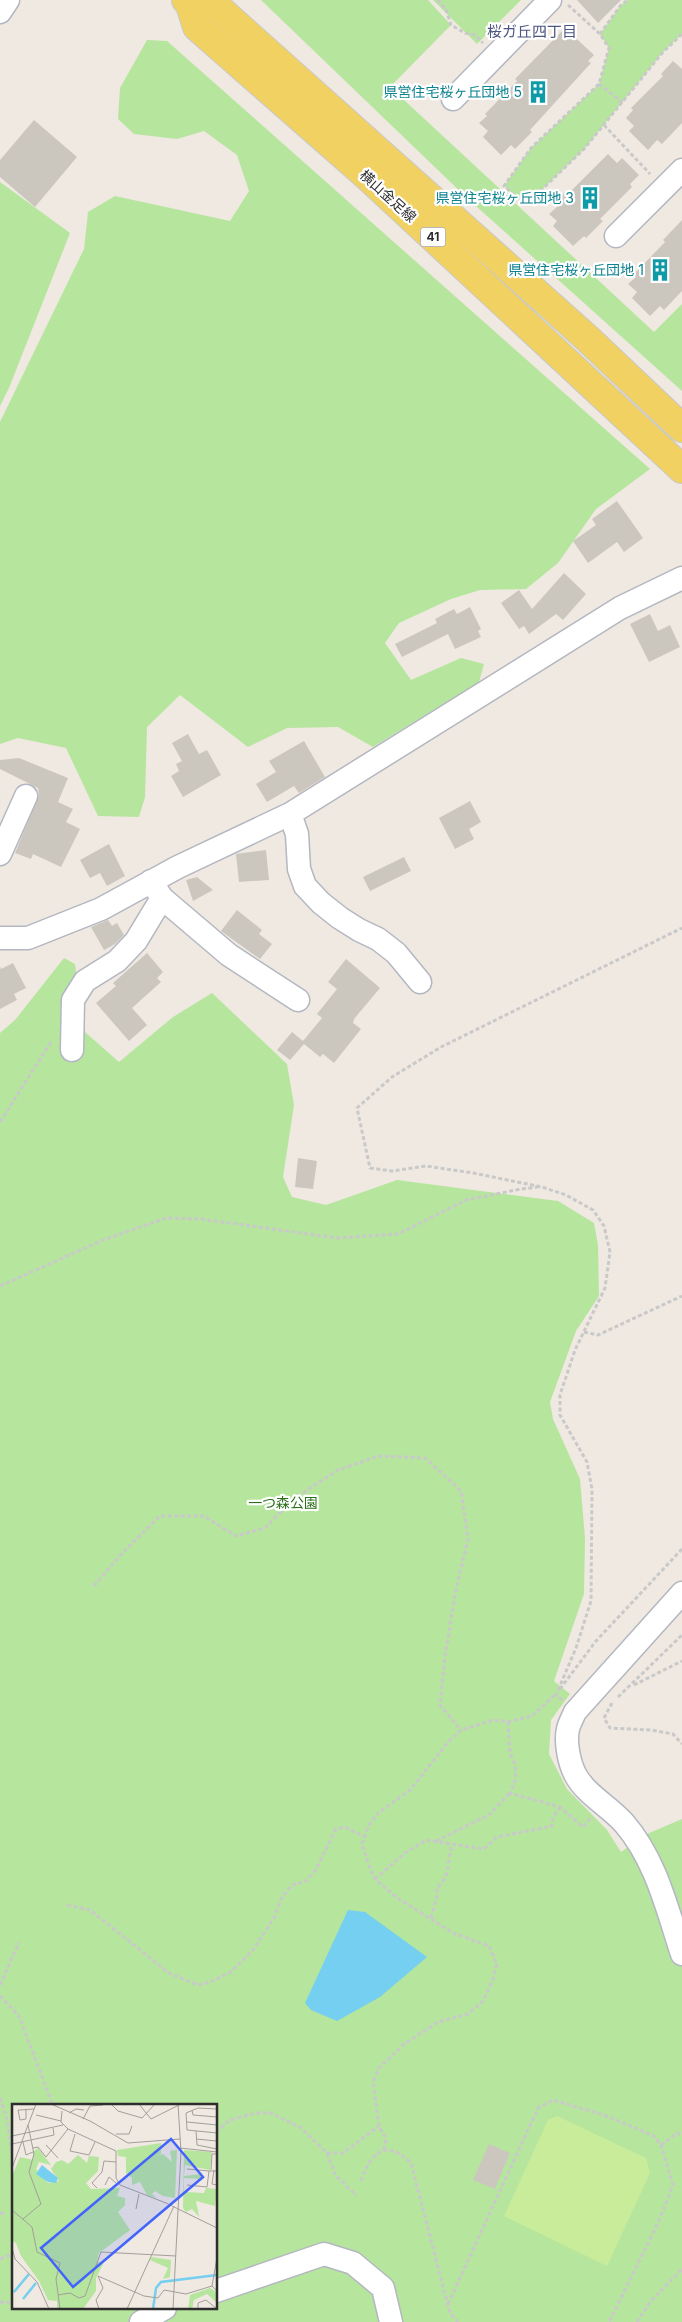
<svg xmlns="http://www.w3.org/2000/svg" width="682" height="2322" font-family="Inter,'Noto Sans JP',sans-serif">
<rect width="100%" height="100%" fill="#efe9e1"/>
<path fill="#b6e59e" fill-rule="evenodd" d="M261,0H428L451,25L390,87L654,332L682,304V391L467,198Z
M433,0H521L477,44Z
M628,0H682V34L663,52L584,149L526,205L504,186L531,148L599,84L609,48L600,34L621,5Z
M147,40L167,41L650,469L596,509L558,563L526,589L480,590L451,599L399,623L385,643L411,680L461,658L484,664L479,682L373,747L338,727L287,728L248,747L180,695L147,727L145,797L139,817L98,816L66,748L18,738L0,744V422L84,249L88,212L115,196L230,221L249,191L237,155L204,131L177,139L134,134L118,119L120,88Z
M0,182L70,233L9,388L0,406Z
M64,958L75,964L85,1032L119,1062L173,1017L212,993L287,1064L294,1105L283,1177L292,1197L326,1205L397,1180L558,1201L594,1223L598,1245L599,1296L576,1331L550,1402L553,1419L580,1479L585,1538L584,1594L554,1681L570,1694L551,1720L549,1754L567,1789L607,1830L621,1852L647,1834L682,1819V2322H0V1033L15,1020ZM14,2106H216V2308H14Z"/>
<path fill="#c9ec9a" d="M557,2116L646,2158L650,2173L607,2266L504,2216L548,2120Z"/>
<path fill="#75cff0" d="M348,1910L365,1912L427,1957L380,1997L337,2021L311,2010L305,2003Z"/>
<path fill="#cbc7bf" d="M577,0H621L598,23Z
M565,28L594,55L588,61L591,63L530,130L532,132L515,149L511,145L501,155L483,137L488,131L479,123L487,116L485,114L517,81L515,79Z
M673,61L682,69V123L662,144L657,140L648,150L629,131L634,126L626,118L633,110L631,108L663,76L661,74Z
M34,120L77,157L35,207L0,177V160Z
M608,154L617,163L622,158L639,175L630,184L632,187L600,219L603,221L586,238L584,236L573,246L553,226L557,221L549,214L558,206L555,203L565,192L568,194Z
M682,220V291L664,310L660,306L650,316L632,298L637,292L628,284L636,277L633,275L665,242L663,240Z
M617,501L643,538L624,552L617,542L588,563L573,541L596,525L592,519Z
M564,573L586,594L563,620L556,614L529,634L524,626L519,629L501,603L519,590L532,609Z
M470,607L481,629L478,631L481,637L455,649L448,634L402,657L395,644L437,623L435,619L454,609L457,614Z
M650,614L658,631L670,625L680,647L649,662L630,624Z
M188,734L199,754L207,750L221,775L183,797L171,776L179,771L176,764L182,761L172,743Z
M304,741L325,777L299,793L294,786L267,802L256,784L276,772L269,761Z
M19,758L68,778L58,802L73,809L66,822L80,829L61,867L33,854L31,859L15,853L39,795L38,788L0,769V760Z
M470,801L481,822L469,829L474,839L455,849L439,818Z
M109,844L125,876L107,886L100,873L90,878L80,860Z
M266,850L269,880L239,882L236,854Z
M404,857L411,871L370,891L363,877Z
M197,877L213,890L193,901L186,880Z
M237,910L262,930L259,934L272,944L260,959L221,931Z
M108,920L112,926L117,923L124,935L115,944L104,950L91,927Z
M147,953L163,972L157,978L161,982L132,1008L147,1025L129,1041L96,1003L116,986L113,983Z
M346,959L380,988L354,1019L353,1023L361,1029L334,1063L323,1054L320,1057L304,1044L290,1060L277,1050L292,1032L303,1041L322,1018L317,1014L337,989L328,982Z
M13,963L26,988L14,994L17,1000L0,1009V966L1,969Z
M298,1158L317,1161L313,1189L295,1187Z
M489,2144L510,2153L495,2189L473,2180Z"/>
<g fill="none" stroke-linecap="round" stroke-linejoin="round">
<defs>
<path id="street" d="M0,12L8,0
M453,99L550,0
M616,236L682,170
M290,814L297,834L299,869L305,886L321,903L340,918L359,930L378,939L396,953L420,982
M0,854L26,796
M151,881L162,898L229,955L298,1000
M0,938H28L101,909L178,867L290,814L620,608L682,578
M72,1050L73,1000L85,981L117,961L136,941L162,898
M682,1593L575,1712C573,1717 569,1724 568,1729C565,1742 569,1762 575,1774C585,1794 609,1806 624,1823C656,1860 667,1909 682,1954
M216,2291L324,2254L353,2263L383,2288L391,2322
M141,2322L165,2308"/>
<path id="primary" d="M186,0L189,2L197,27L368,177L682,469
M189,2L216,6L588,339L682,428"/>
</defs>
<use href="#street" stroke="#b4b7c1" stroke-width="25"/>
<use href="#primary" stroke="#c9c9c9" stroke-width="30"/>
<path stroke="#c9c9c9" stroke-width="3" stroke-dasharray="4 2.5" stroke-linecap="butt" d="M437,0L446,9L451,25L465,33L475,35L483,43
M568,5L600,34L609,48L599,84L531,148L504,186L526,205L584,149L663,52L682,34
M600,34L621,5L628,0
M599,84L623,103
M604,125L650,174
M0,1122L51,1042
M0,1286L103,1240L166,1218L201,1219L337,1238L398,1234L466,1200L521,1189L538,1187
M584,1332L598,1335L682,1296
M94,1586L124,1551L160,1516H204L236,1536L265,1528L292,1500L338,1470L379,1456L425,1458L461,1491L468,1538L455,1595L445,1656L440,1705L461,1730
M634,1685L682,1661
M560,1689L596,1641L682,1549
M618,1697L682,1635
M562,1700L556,1695L576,1648L591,1601L592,1489L587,1462L560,1415V1395L575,1350L605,1288L610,1252L604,1226L593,1210L566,1195L542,1187L473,1173L426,1166L392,1171L370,1168L357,1108L392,1077L441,1047L682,928
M612,1703L604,1718L610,1728L651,1730L673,1734L682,1744
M508,1722L510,1753L515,1765L516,1778L510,1793L560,1807L583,1827L591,1817
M436,1841L489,1815L510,1793
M375,1879L405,1853L426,1840L484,1849L497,1837L552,1826L553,1817L560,1807
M67,1905L90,1910L169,1973L198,1985L210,1982L231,1972L253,1950L274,1918L282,1897L292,1885L306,1881L315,1871L336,1829L345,1827L365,1837
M431,1918L437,1896V1888C454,1871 444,1864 453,1844
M0,1985L19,1942
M0,1996L19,2016L53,2106
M0,2098L7,2119L14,2169
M216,2132L230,2120L256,2113H271L301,2128L327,2153L336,2176L357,2196
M661,2145L677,2133L682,2136
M384,2150L386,2139L379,2126L373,2082L379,2068L403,2045L438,2022L468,2014L483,2001L493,1979L497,1964L489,1946L453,1933L396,1897L375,1879L369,1866L362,1844L369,1825L378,1813L410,1790L449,1741L461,1730L493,1720L508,1722L532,1716L556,1694
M327,2153H343L379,2126
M361,2181C370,2154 385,2137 411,2163L450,2313L458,2322
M0,2213L6,2214
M0,2259L14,2253
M0,2302L14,2303
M448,2304L538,2108L553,2100L604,2115L654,2136L661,2145L673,2185L659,2221L609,2322
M637,2322L650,2302L682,2269"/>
<use href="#street" stroke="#fff" stroke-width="22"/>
<use href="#primary" stroke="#f2d163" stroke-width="28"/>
</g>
<defs>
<symbol id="building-bare" viewBox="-9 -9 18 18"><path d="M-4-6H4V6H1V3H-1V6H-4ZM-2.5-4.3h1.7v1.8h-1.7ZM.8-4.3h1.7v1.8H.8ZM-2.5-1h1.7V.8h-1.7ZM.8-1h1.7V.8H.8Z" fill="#0f9aa8" stroke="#fff" stroke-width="2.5" paint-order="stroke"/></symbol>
</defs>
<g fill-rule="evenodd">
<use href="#building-bare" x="522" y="76" width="32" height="32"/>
<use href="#building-bare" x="574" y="182" width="32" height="32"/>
<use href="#building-bare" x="644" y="254" width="32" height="32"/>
</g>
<g text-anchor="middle" stroke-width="4.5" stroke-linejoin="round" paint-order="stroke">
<rect fill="#fff" stroke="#6d6d6d" stroke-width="1" x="420.5" y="227.5" width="25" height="19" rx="4"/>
<g font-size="12" font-weight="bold" fill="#2e2e2e">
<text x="433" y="241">41</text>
</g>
<g font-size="14" fill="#0d838f" stroke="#fff" text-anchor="end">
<text x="522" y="97">県営住宅桜ヶ丘団地 5</text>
<text x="574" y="203">県営住宅桜ヶ丘団地 3</text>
<text x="644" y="275">県営住宅桜ヶ丘団地 1</text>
</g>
<g font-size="14" fill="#2e2e2e" stroke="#fff">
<text transform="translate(388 196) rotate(42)" y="5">横山金足線</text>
</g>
<g font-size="14" fill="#2c6e1b" stroke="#fff">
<text x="283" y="1508">一つ森公園</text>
</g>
<g font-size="15" fill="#4d5680" stroke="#fff">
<text x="532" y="37">桜ガ丘四丁目</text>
</g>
</g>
<g transform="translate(12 2104)">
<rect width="205" height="205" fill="#efe9e1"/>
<path d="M149,39V50L141,53L151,50L160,58L158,47L165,46L163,94L151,92L143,87L140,90L145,94L135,91L128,78L120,81V74L114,69V53L106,52L105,46ZM26,44L39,61L27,58L24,65L36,79L47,77L39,65L44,58L50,56L56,60L66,51L75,59L77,52L87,53L86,67L74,79L79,85L108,84L105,92L113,94V101L106,108L118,126L87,149L85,157L91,160L84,174V187L71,205H45V197L36,196L27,177L9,152L4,139L0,137V72L8,53L21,56V48ZM172,46L200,48L198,66L173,61L172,72L188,70L192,75L172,74V88L192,89L194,84L205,85L203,102L184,97L187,113L180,105L174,108L171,104ZM139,153L159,156L158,173L151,175L156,164L138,156ZM198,184L205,188V199L195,190L182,196L180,205H176L178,191Z" fill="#b6e59e"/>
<path d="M30,61L46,74L44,79L36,78L24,70Z" fill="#75cff0"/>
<path fill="none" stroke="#75cff0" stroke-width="2.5" d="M2,188L17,170M11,195L24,179M141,205L144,184L149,178L205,171"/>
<path fill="none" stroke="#a29e99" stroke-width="1" d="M39,0L78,17L116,39L168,35M99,0L106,7L130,14L143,0M127,0L139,15L169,0M14,5V15L8,16L6,6H8L22,5M205,5L186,4L174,9L175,26L205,29M180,6L181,11L205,13M50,7L49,18L56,25L104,47V74L108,81L154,99L205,124M57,9L64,5L72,6M24,11L49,17M71,15L78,2L91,1M175,18L205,21M184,27L185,41L205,45M63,30L58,47L77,51L83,38M104,30H117L120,22M0,32L51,21M184,35L205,37M11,38L14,51L21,48M0,40L42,31L41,24M34,41L46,54M21,44L26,43L34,53L56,25M168,44L205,48M0,64L16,21M175,65L197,67M199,66L200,50H205M202,66L200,80L205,81M93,81L97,73L104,79M175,81L195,83L197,67H205M85,84L80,79L90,68L92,57L104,58M124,105L127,90M0,106L20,123L25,148L48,159L44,175L48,205M11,115L29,100L17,68L22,50L16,21L24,0M0,144L3,155L25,178L37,205M205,154L200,182L205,187M46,191L58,189L67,194L73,192L89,148L164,152M87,205L84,196L91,184L86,172L132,192L146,194L152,186L174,190L200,182M115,205L162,102M161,205L169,48L166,0M186,205V199L194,196L205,205"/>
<path fill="#4264fb" fill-opacity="0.15" stroke="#4264fb" stroke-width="2.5" d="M159,35L191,73L61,183L29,144Z"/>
<rect width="205" height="205" fill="none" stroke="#2e2e2e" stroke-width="2.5"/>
</g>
</svg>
